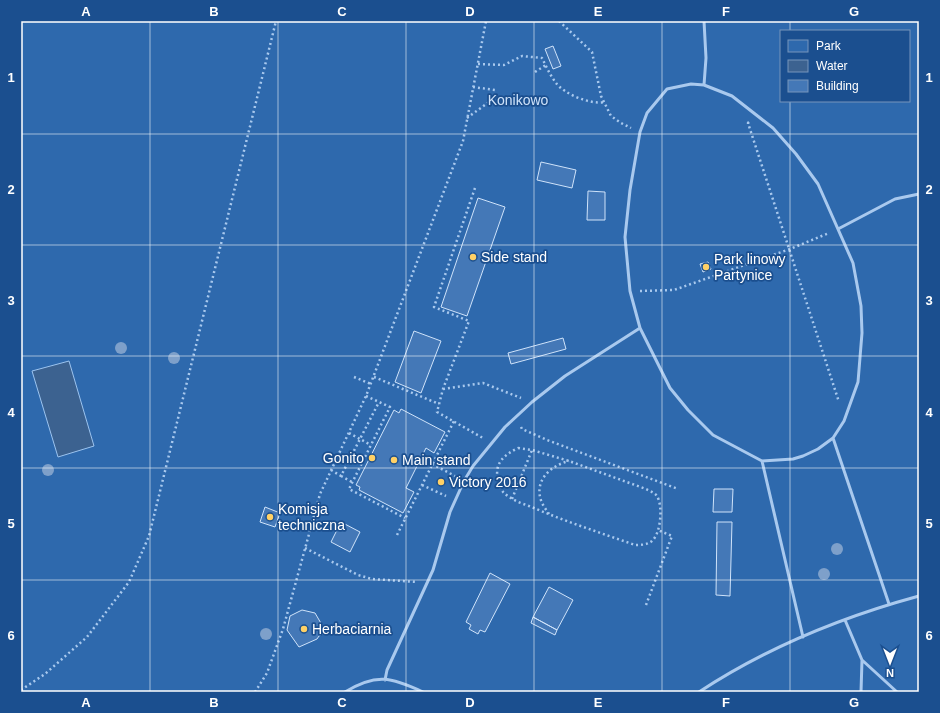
<svg xmlns="http://www.w3.org/2000/svg" width="940" height="713" font-family="Helvetica,sans-serif">
<rect width="100%" height="100%" fill="#1b4f8f"/>
<path fill="#2e69ad" fill-rule="evenodd" d="M21,21H919V692H21ZM781,31H909V101H781Z"/>
<path fill="#3c6290" stroke="#9cc4f0" d="M69,361L94,446L58,457L32,371Z"/>
<path fill="#4478b7" stroke="#cfe3fa" d="M553,46L561,66L553,69L545,49Z
M541,162L576,170L572,188L537,180Z
M588,191L605,192V220H587Z
M478,198L505,207L467,316L441,307Z
M708,262L711,269L703,272L700,264Z
M414,331L441,341L421,393L395,382Z
M563,338L566,349L511,364L508,353Z
M401,409L445,432L434,453L426,448L406,488L414,492L403,513L359,490L360,487L356,485L394,410L399,413Z
M714,489H733L732,512H713Z
M265,507L280,513L275,527L260,522Z
M341,522L360,532L350,552L331,542Z
M717,522H732L730,596L716,595Z
M490,573L510,584L485,632L480,630L478,634L469,629L471,625L466,622Z
M549,587L573,600L557,630L533,617Z
M302,610L315,613L322,625L321,628L324,633L319,636L317,639L299,647L287,630L290,616Z
M533,617L557,630L555,635L531,623Z"/>
<g fill="none" stroke-linecap="round" stroke-linejoin="round">
<path stroke="#a9c9ee" stroke-width="2.5" stroke-dasharray="2 3" stroke-linecap="butt" d="M559,21L592,52L601,96L611,116L621,123L631,128
M478,64L504,65L522,56L542,58C546,66 550,75 556,83C564,94 591,105 604,102
M535,72L546,65
M473,87L495,90
M467,118L493,99
M749,122L748,123L839,402
M475,188L434,307L469,321L443,389L437,412L483,438
M640,291L674,290L790,249L829,233
M354,377L371,384
M374,377L439,404
M443,389L483,383L521,398
M366,396L390,407L349,489L405,518
M521,427L522,429L547,440L678,489
M349,433L371,445
M518,448L532,450L569,461L646,489C650,491 655,493 657,496C663,506 661,533 652,541C647,545 641,545 635,545C601,533 567,522 534,508C524,504 513,501 504,493C501,490 499,485 498,480C494,463 504,455 518,448Z
M432,464L455,476
M331,470L341,476L379,402
M341,476L352,482
M422,485L446,496
M512,499L532,450
M549,514C547,511 544,507 542,503C533,482 549,466 569,461
M397,535L454,421
M305,548L358,575L372,579L417,582
M646,605L672,536L658,530
M21,690L45,674L87,637L129,582L149,536L276,21
M255,692L267,673L283,629L320,494L366,396L463,141L486,21"/>
<path stroke="#a9c9ee" stroke-width="3" d="M704,85L706,58L704,21
M838,229L895,199L919,194
M833,438L818,449L803,456L793,459L762,461L713,435L688,410L670,388L640,328L630,291L625,237L630,190L640,132L647,113L667,89L691,84L704,85L732,96L773,128L796,154L818,184L853,263L861,306L862,333L858,382L844,421L833,438L889,604
M762,461L803,637
M845,620L862,660L861,692
M862,660L897,692
M385,680L387,670L433,570L450,512L464,481L473,466L505,427L532,402L565,376L640,328
M345,692C376,673 391,677 423,692
M699,692C766,648 842,617 919,596"/>
</g>
<g fill="#7ea0ca">
<circle cx="121" cy="348" r="6"/>
<circle cx="174" cy="358" r="6"/>
<circle cx="48" cy="470" r="6"/>
<circle cx="837" cy="549" r="6"/>
<circle cx="824" cy="574" r="6"/>
<circle cx="266" cy="634" r="6"/>
</g>
<path fill="none" stroke="#fff" stroke-width="1" stroke-opacity="0.55" d="M150,21V692M278,21V692M406,21V692M534,21V692M662,21V692M790,21V31M790,101V692M21,134H919M21,245H919M21,356H919M21,468H919M21,580H919"/>
<g fill="#ffd166" stroke="#1b4f8f" stroke-width="1.5">
<circle cx="473" cy="257" r="4"/>
<circle cx="706" cy="267" r="4"/>
<circle cx="372" cy="458" r="4"/>
<circle cx="394" cy="460" r="4"/>
<circle cx="441" cy="482" r="4"/>
<circle cx="270" cy="517" r="4"/>
<circle cx="304" cy="629" r="4"/>
</g>
<g text-anchor="middle" stroke-width="3.5" stroke-linejoin="round" paint-order="stroke">
<g font-size="14" fill="#cfe3fa" stroke="#1b4f8f">
<text x="518" y="105">Konikowo</text>
</g>
<g font-size="14" fill="#fff" stroke="#1b4f8f" text-anchor="start">
<text x="481" y="262">Side stand</text>
<text x="714" y="264">Park linowy<tspan x="714" dy="16">Partynice</tspan></text>
<text x="364" y="463" text-anchor="end">Gonito</text>
<text x="402" y="465">Main stand</text>
<text x="449" y="487">Victory 2016</text>
<text x="278" y="514">Komisja<tspan x="278" dy="16">techniczna</tspan></text>
<text x="312" y="634">Herbaciarnia</text>
</g>
</g>
<rect width="940" height="713" fill="none" stroke="#1b4f8f" stroke-width="44"/>
<rect x="780" y="30" width="130" height="72" fill="#1b4f8f" stroke="#7695bc"/>
<rect x="788" y="40" width="20" height="12" fill="#2e69ad" stroke="#7695bc"/>
<text x="816" y="50" font-size="12" fill="#ffffff">Park</text>
<rect x="788" y="60" width="20" height="12" fill="#3c6290" stroke="#7695bc"/>
<text x="816" y="70" font-size="12" fill="#ffffff">Water</text>
<rect x="788" y="80" width="20" height="12" fill="#4478b7" stroke="#7695bc"/>
<text x="816" y="90" font-size="12" fill="#ffffff">Building</text>
<g transform="translate(890 663) rotate(180)" stroke="#1b4f8f" stroke-width="3" paint-order="stroke">
<path d="M0-3L7 15L0 10L-7 15Z" fill="#ffffff"/>
<text y="-6" font-size="11" font-weight="bold" text-anchor="middle" fill="#ffffff">N</text>
</g>
<rect x="22" y="22" width="896" height="669" fill="none" stroke="#fff" stroke-width="1.5"/>
<g font-size="13" text-anchor="middle" font-weight="bold" fill="#fff">
<text x="86" y="16">A</text>
<text x="214" y="16">B</text>
<text x="342" y="16">C</text>
<text x="470" y="16">D</text>
<text x="598" y="16">E</text>
<text x="726" y="16">F</text>
<text x="854" y="16">G</text>
<text x="11" y="82">1</text>
<text x="929" y="82">1</text>
<text x="11" y="194">2</text>
<text x="929" y="194">2</text>
<text x="11" y="305">3</text>
<text x="929" y="305">3</text>
<text x="11" y="417">4</text>
<text x="929" y="417">4</text>
<text x="11" y="528">5</text>
<text x="929" y="528">5</text>
<text x="11" y="640">6</text>
<text x="929" y="640">6</text>
<text x="86" y="707">A</text>
<text x="214" y="707">B</text>
<text x="342" y="707">C</text>
<text x="470" y="707">D</text>
<text x="598" y="707">E</text>
<text x="726" y="707">F</text>
<text x="854" y="707">G</text>
</g>
</svg>
